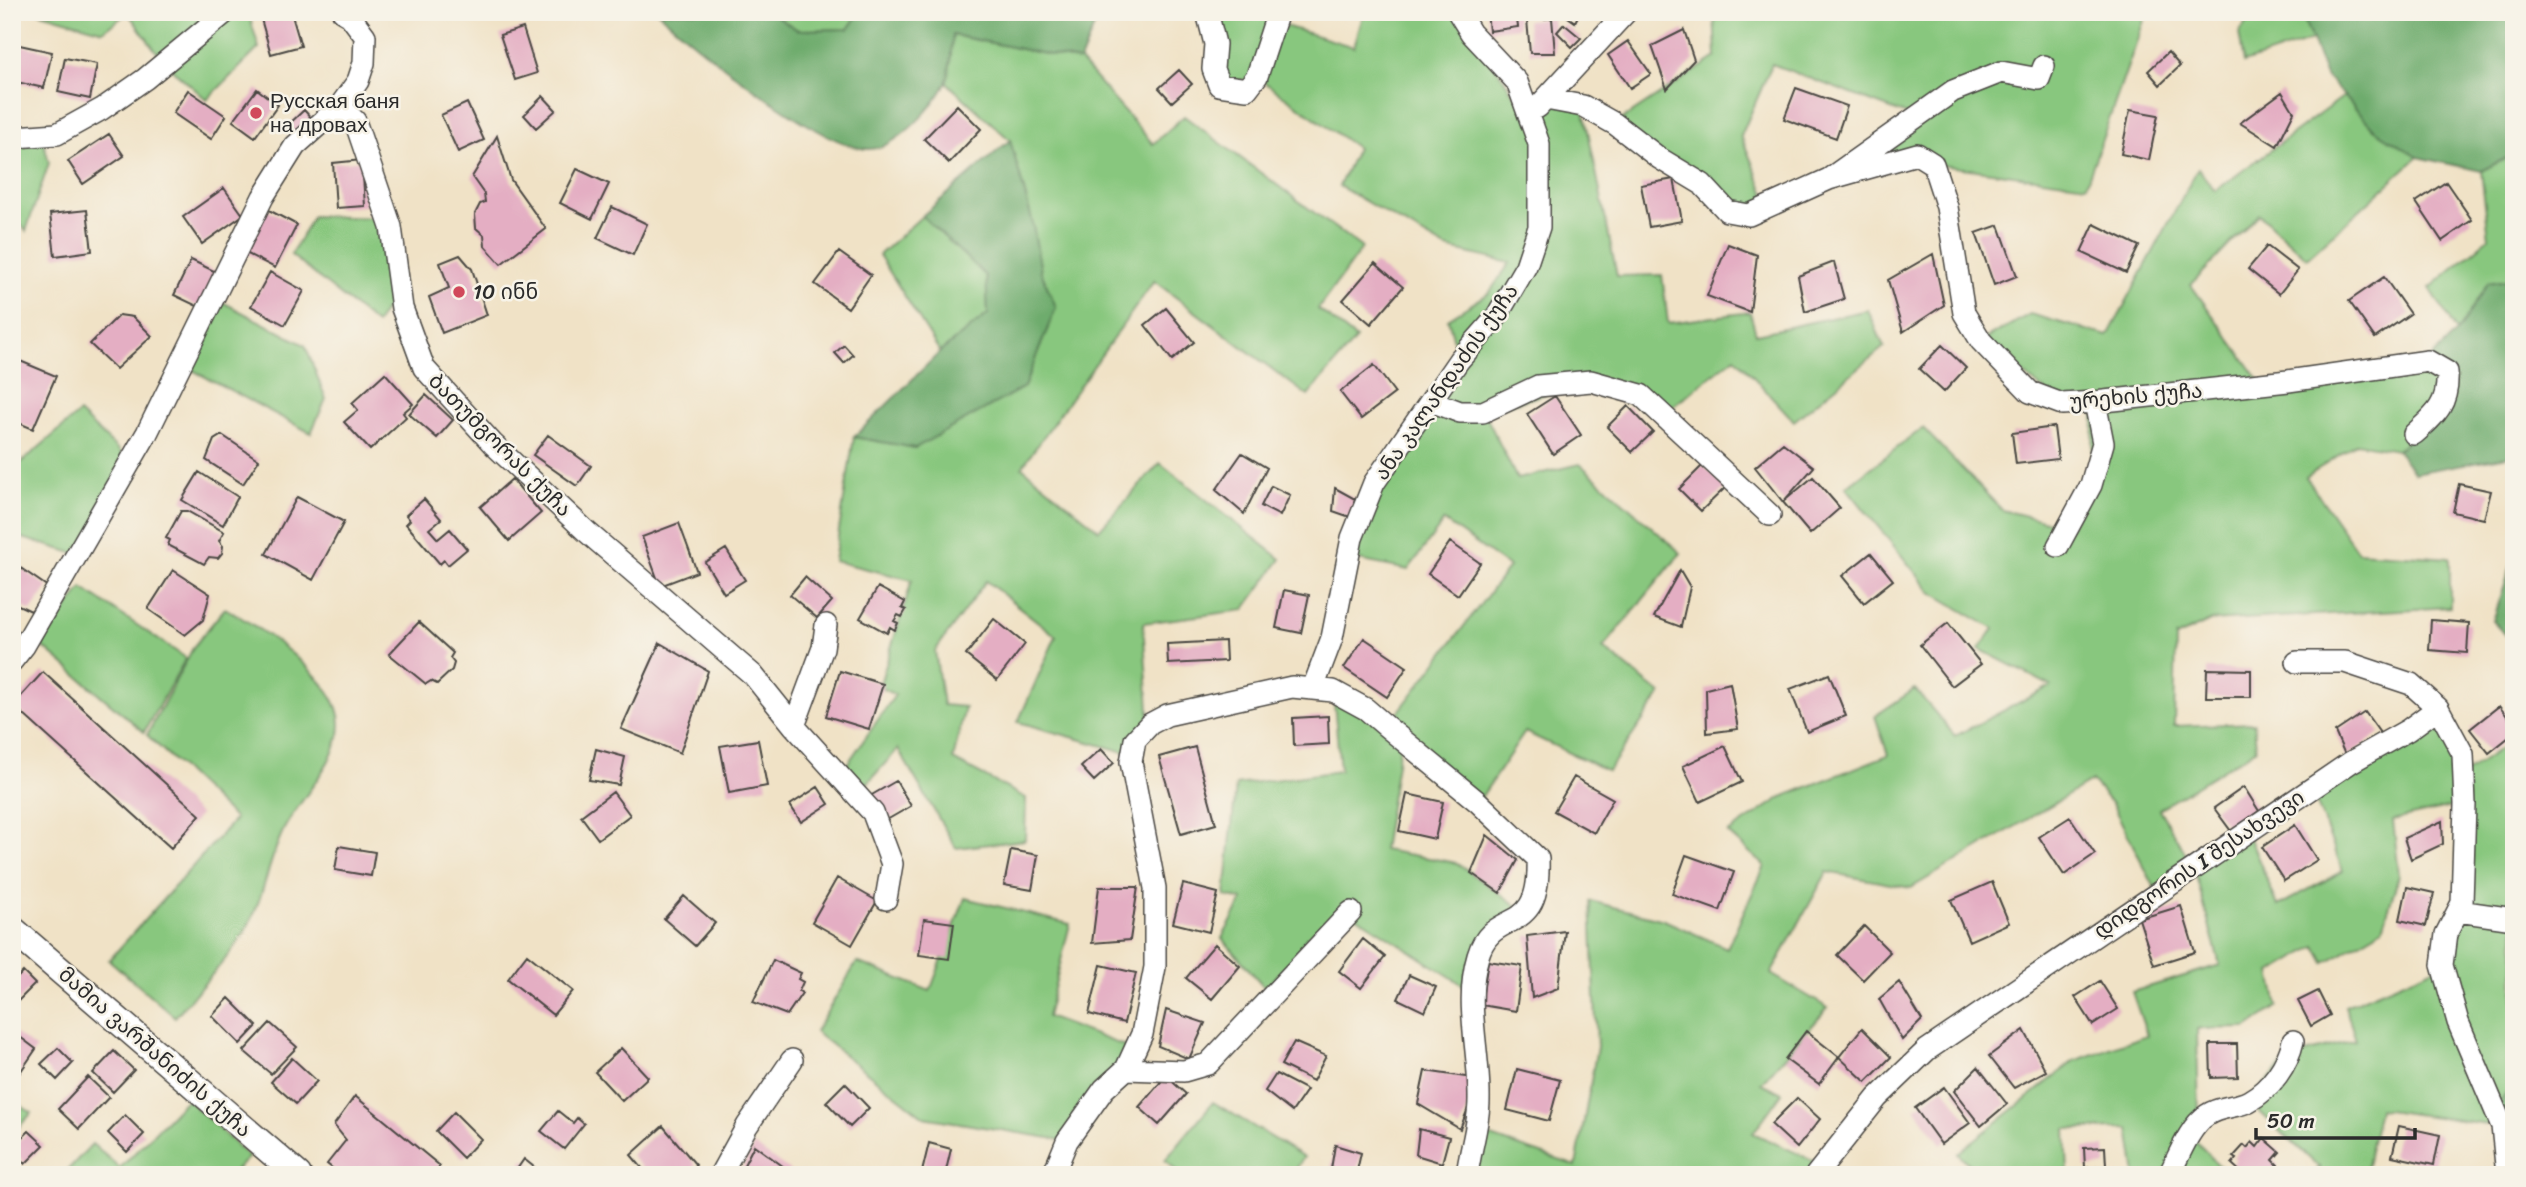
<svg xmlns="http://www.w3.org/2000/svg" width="2526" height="1187" font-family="Sriracha,'Noto Sans Georgian',sans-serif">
<rect width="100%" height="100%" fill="#f7f3e8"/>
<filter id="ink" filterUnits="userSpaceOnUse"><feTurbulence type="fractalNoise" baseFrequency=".0143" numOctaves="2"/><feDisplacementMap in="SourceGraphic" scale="14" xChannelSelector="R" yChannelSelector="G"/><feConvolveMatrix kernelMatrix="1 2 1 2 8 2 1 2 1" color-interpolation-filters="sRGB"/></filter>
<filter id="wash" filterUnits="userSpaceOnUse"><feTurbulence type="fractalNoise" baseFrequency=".00686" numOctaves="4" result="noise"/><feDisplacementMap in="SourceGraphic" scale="28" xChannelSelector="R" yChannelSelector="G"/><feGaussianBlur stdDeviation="1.57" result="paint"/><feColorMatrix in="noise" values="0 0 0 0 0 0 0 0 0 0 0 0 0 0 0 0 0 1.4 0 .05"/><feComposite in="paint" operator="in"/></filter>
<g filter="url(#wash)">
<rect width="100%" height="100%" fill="#f0e2c6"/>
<path fill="#88c77e" stroke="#5a7954" stroke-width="2" d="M38,12H248L259,48L207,100L164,62L128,13L103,31Z
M770,12H860L848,29L798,30Z
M1207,12H1278L1275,23L1354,47L1364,12H1458L1529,116L1546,99L1583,106L1617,276L1662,275L1668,323L1750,312L1756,334L1868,310L1884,347L1794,421L1735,357L1662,415L1591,381L1484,412L1517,479L1580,464L1681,553L1603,648L1661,694L1608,771L1525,732L1478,802L1401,739L1383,850L1457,863L1527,913L1495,929L1471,990L1351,913L1272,996L1222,938L1243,900L1225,896L1236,785L1340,771L1333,691L1387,727L1509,567L1444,521L1408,570L1348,558L1352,538L1459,360L1448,319L1489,293L1510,263L1446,248L1339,186L1357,148L1257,77L1219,85Z
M1714,12H1838L1841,17L1868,12H2147L2086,185L1933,164L1917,154L1829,179L1915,118L1772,64L1741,136L1770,206L1749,215L1615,124L1716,57Z
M2254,12H2301L2312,40L2244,63L2239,33Z
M952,35L1080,61L1153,144L1184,116L1362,248L1318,309L1356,339L1308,396L1154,281L1022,467L1099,530L1160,463L1281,559L1244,610L1143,623L1150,724L1132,754L1018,722L1056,636L986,581L935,651L943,705L965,707L953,760L1026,798L1025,840L956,848L898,749L856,796L839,776L895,695L879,687L912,580L834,561L854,437L915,448L1024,387L1056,308L1041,272L1032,220L1010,140L946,82Z
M2344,96L2374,129L2418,157L2307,258L2259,214L2191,285L2262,384L2376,368L2447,372L2433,417L2397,450L2357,443L2306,477L2358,552L2450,558V607L2210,621L2176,637L2174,726L2254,723L2256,749L2159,809L2194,867L2247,832L2278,906L2343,871L2311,789L2438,708L2464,774L2514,739V1086L2494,1108L2502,1126L2379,1109L2365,1175H2310L2320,1168L2248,1101L2290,1057L2356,1040L2345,1006L2442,965L2462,903L2465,804L2393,820L2399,875L2383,928L2325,963L2316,946L2271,973L2278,1006L2247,1028L2197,1029L2199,1123L2191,1136L2228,1175H2136L2129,1128L2066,1129L2068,1175H1980L1958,1153L2074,1061L2147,1035L2132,992L2220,965L2194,868L2157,892L2112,804L2092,781L1911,888L1827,872L1771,974L1828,1008L1761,1083L1782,1093L1753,1133L1823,1165L1816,1175H1467L1474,1131L1576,1166L1597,1047L1591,901L1664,920L1727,948L1765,866L1728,833L1782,797L1888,755L1875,716L1915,689L1955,736L2051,686L1979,649L1994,629L1931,592L1846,487L1923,428L2002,510L2070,527L2091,485L2095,402L2062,404L1981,341L2030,314L2108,336L2198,168L2215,191Z
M12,134L42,135L49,163L26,231L12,214Z
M2514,154V279L2488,283L2457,332L2430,288L2489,238L2481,171Z
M313,216L384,218L398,290L376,324L291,255Z
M922,216L987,276L988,314L940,352L879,255Z
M213,297L305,345L326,399L311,433L181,364Z
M79,413L130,461L80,555L12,535V466L15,468Z
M82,588L186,658L144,732L41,645Z
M225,608C260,628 341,680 340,725C340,758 301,798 285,827C268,860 265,895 248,926C231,957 198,989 175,1017L109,960L235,819L147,735L194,646Z
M965,898L1070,924L1047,1017L1135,1050L1067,1141L924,1117L815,1032L857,962L930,991Z
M187,1099L249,1157L231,1175H63L92,1144L120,1168Z
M12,1100L32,1113L12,1134Z
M1213,1102L1304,1157L1292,1175H1181L1165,1160Z"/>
<path fill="#6eac6d" stroke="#4c6c4c" stroke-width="2" d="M658,12H770L798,30L848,29L860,12H1100L1080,61L953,35C950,49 952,69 946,83C935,106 895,151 867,149C819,146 696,47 658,12Z
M2301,12H2514V29L2509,37L2514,42V154L2481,171L2418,157L2374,129L2326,76Z
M1010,140L1032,220L1041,272L1056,307L1024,387L915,448L854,437L940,352L988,314L986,276L922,216Z
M2514,279V455L2414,473L2397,450L2433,417L2448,393L2428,361L2457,332L2488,283Z
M2514,556V644L2493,621Z
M2514,1086V1123L2502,1126L2494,1108Z"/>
<g id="blocks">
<path fill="#e4aec3" d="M259,12H291L301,46L271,54Z
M1487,12H1516L1518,27L1489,31Z
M1561,12H1580L1575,22Z
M1552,18L1555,53H1530L1527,20Z
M1564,24L1581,38L1572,47L1557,32Z
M523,28L537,73L515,80L500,35Z
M1684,30L1694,60L1667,89L1652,46Z
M1628,41L1651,74L1630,88L1608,55Z
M15,44L52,52L44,88L12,81Z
M2168,52L2180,66L2160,85L2148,71Z
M65,58L97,64L90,99L58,92Z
M1179,70L1192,84L1172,102L1159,88Z
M1796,88L1847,106L1836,138L1784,119Z
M257,89L278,105L255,137L233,121Z
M188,90L226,116L211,139L173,113Z
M2282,92L2294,112L2277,146L2240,123Z
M543,96L556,110L536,128L524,115Z
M467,103L484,140L458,152L441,115Z
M957,105L981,129L949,163L924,139Z
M304,110L313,120L297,136L287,126Z
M2130,110L2158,115L2149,160L2121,154Z
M109,134L124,156L83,184L68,161Z
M497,136L511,180L546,229L501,264L485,246L484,235L476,228L475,214L480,204L485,202L484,194L472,177Z
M362,160L365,206L336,208L333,163Z
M577,169L609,184L592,219L560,203Z
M1674,179L1682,221L1649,227L1641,185Z
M2446,182L2472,220L2442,241L2416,202Z
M224,188L243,215L202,244L183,217Z
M612,207L647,224L633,255L597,238Z
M265,208L297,225L275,268L242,251Z
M87,210L92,251L55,256L50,214Z
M2094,224L2139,246L2126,273L2081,252Z
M1999,225L2017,276L1994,285L1976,233Z
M1728,244L1757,255L1750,312L1707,296Z
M2267,246L2298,270L2279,294L2248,269Z
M839,252L871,275L848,308L815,284Z
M1933,254L1944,305L1903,332L1888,280Z
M460,255L472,269L487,315L442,333L429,297L449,288L440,263Z
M191,260L216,272L199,307L174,295Z
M1834,262L1844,299L1805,312L1798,276Z
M1375,263L1403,287L1371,324L1343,300Z
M270,272L304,291L285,325L251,306Z
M2384,277L2410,314L2375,338L2349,301Z
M1166,308L1194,342L1172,360L1145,325Z
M119,315L133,317L152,336L116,369L90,344Z
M844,345L853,355L844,363L835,353Z
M1942,345L1966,368L1944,392L1919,369Z
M20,361L56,376L33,429L12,420V380Z
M1374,365L1395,393L1361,419L1340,392Z
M385,373L413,404L403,413L406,417L370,450L344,422L358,410L352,403Z
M426,395L453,420L437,438L409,414Z
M1555,396L1581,435L1553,454L1527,414Z
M1628,406L1653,432L1632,452L1607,427Z
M2054,427L2058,459L2016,464L2012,433Z
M222,435L259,460L243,484L206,460L214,440Z
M548,435L591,466L577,486L533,455Z
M1783,443L1814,467L1783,502L1755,467Z
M1242,453L1267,468L1244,514L1216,490Z
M1703,465L1725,488L1701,511L1679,489Z
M199,472L238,497L223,525L182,500Z
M1813,477L1840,508L1810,534L1783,502Z
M512,479L541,513L509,541L480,507Z
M2459,484L2491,491L2484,519L2453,512Z
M1271,486L1290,495L1280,516L1261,506Z
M1335,488L1355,499L1350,517L1333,511Z
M297,497L344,522L313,580L266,554Z
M424,499L441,519L429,529L438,539L450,529L467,549L448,565L444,560L440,564L406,524L410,520L406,515Z
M181,511H187L224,532L219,541L223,546L222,553L218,558L209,557L204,564L168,545L170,540L166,538Z
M679,523L697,572L660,586L642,537Z
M1450,542L1480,563L1458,595L1428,574Z
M726,549L745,580L724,593L705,562Z
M1871,553L1893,580L1864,603L1842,576Z
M12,562L48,587L31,611L12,602Z
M173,570L210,594L203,620L185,635L148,609Z
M1680,570L1690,587L1681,627L1654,617Z
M805,577L832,601L817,618L790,595Z
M878,587L905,602L902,608L906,610L902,617L898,615L894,621L898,623L895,630L890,627L887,633L860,618Z
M1284,590L1309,595L1301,633L1276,628Z
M994,619L1025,644L997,680L966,655Z
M2431,620L2469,623L2467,653L2429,650Z
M419,622L453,653L450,658L454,663L452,670L437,684L431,681L426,684L389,654Z
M1948,623L1981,664L1952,686L1920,645Z
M1364,638L1407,667L1387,697L1344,668Z
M1225,641L1226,661L1168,664L1167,644Z
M660,643L708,671L680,753L621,729Z
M2207,669L2251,670V697H2206Z
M840,671L883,684L869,729L826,716Z
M43,672L200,815L171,848L13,705Z
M1829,674L1846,716L1807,732L1790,689Z
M1730,683L1738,729L1707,733L1706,689Z
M2499,706L2514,725V733L2489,753L2470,729Z
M2365,712L2380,733L2346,757L2335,732Z
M1328,716L1329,744L1294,746L1293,718Z
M758,740L767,786L729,793L720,746Z
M1725,746L1742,782L1700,802L1683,766Z
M1195,747L1216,824L1181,834L1159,757Z
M596,749L625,757L619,785L589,780Z
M1101,749L1114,763L1094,781L1081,767Z
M1574,777L1613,799L1594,833L1554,811Z
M896,781L911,806L885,821L870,796Z
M818,787L829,804L801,822L790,805Z
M2244,787L2259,811L2231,831L2214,808Z
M613,792L630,815L598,839L581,816Z
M1407,794L1443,802L1435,839L1399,831Z
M2070,817L2095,854L2064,875L2039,837Z
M2442,821L2443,844L2411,859L2404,838Z
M2295,825L2317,860L2284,881L2262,847Z
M1487,835L1518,860L1500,893L1471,873Z
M339,846L375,852L371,876L335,870Z
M1011,850L1038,855L1032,890L1004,885Z
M1686,855L1734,872L1720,911L1672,894Z
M837,878L877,901L852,945L812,922Z
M1992,882L2009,923L1969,941L1951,900Z
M1183,884L1218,893L1209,932L1173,923Z
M1099,887H1138L1130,940L1092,943Z
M2407,887L2434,893L2426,926L2400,920Z
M684,896L715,923L695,946L664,919Z
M2181,906L2195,952L2154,965L2139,919Z
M924,919L954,923L949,959L919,955Z
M1864,926L1890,952L1863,980L1837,955Z
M1565,931L1558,988L1532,998L1527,936Z
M1363,939L1385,957L1361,988L1339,971Z
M1215,944L1240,966L1212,999L1186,978Z
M527,954L573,991L553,1015L508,979Z
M773,960L801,973L798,979L803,982L799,991L802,993L787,1015L753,1002Z
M1488,961L1522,966L1516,1011L1481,1005Z
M1101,965L1136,973L1124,1023L1089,1014Z
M23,972L35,984L14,1005L12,983Z
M1409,975L1436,987L1425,1012L1398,999Z
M2100,981L2118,1009L2093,1025L2075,997Z
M1899,982L1922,1020L1902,1040L1879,999Z
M2318,991L2330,1015L2311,1026L2298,1001Z
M229,998L257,1026L240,1044L212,1016Z
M1166,1010L1205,1023L1189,1059L1158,1046Z
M270,1023L297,1047L271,1074L244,1051Z
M1862,1028L1891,1057L1866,1082L1839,1057Z
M2024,1030L2046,1071L2014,1088L1989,1056Z
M12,1031L36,1049L12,1084Z
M1806,1031L1839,1057L1819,1084L1785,1059Z
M1294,1042L1326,1056L1313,1081L1281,1065Z
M2210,1044H2237L2238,1077L2211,1078Z
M58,1048L73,1063L57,1080L41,1064Z
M621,1048L648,1077L622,1101L595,1072Z
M114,1051L134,1070L113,1092L93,1073Z
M292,1058L317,1081L296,1104L271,1082Z
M1978,1067L2007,1104L1981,1126L1954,1091Z
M1517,1069L1560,1080L1549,1121L1507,1110Z
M1425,1071L1479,1079L1460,1129L1418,1104Z
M1276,1074L1307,1090L1292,1112L1265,1091Z
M1166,1076L1186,1094L1159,1125L1139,1107Z
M88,1077L109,1097L79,1129L58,1109Z
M845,1083L869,1108L850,1127L826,1102Z
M1944,1087L1970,1123L1941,1144L1915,1108Z
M355,1096L440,1166L433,1175H341L327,1164L346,1140L334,1125Z
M1797,1098L1820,1119L1797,1148L1771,1124Z
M558,1111L573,1123L577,1118L584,1124L564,1149L541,1131Z
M454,1112L481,1139L463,1158L436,1131Z
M125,1115L144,1134L127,1152L108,1133Z
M663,1126L696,1165L686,1175H648L631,1155Z
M2399,1126L2440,1135L2434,1165L2392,1156Z
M1419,1129L1449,1137L1442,1163L1416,1155Z
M29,1131L44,1145L25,1164L12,1148Z
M2264,1138L2280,1152L2273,1160L2278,1165L2269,1175H2244L2232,1164L2236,1159L2233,1157L2244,1145L2247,1148L2252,1142L2257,1147Z
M929,1143L951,1149L945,1175L922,1172Z
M754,1145L795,1175H743L740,1173Z
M1335,1145L1361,1153L1356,1175H1330Z
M2105,1147L2106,1166L2085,1168L2084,1148Z
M524,1159L544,1175H513Z"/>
</g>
</g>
<g filter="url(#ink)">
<use href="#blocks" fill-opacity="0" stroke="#494642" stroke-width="2"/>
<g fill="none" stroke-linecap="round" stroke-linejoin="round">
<defs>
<path id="minor" d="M1207,12L1215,44L1213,69L1219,85L1247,89L1257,76L1278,12
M1546,99L1583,106L1615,124L1659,158L1702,184L1727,211L1749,215L1829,179L1953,91L2001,72L2039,79L2044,66
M340,106L355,121L391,227L402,308L424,368L493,444L587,532L753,675L794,726L873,813L892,864L886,899
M1538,107L1626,12
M12,134L16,137L57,134L102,109L145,79L226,12
M1829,179L1917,154L1933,164L1947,207L1964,313L1981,341L2030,392L2062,404L2095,402L2288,381L2428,361L2447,372C2449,403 2437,414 2414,434
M1431,401L1460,412H1483L1538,386L1591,381L1641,395L1770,515
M2058,546L2091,485L2103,443L2095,402
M12,661L24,646L147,433L263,197L295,146L340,106L358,81L364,63L365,36L350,16L343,12
M2297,662H2345L2411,684L2438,708L2463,754L2465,804L2462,903L2446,934L2442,965L2458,1022L2502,1126L2507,1175
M1313,688L1332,638L1352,538L1374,483L1459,360L1495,319L1526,266L1539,227V144L1517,82L1471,33L1458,12
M794,726L823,648L826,625
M2458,911L2514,919
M1126,1069L1184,1071L1208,1064L1351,912
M720,1175L747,1126L792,1060
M1053,1175L1067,1141L1104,1089L1126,1069L1142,1034L1155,967V888L1131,762L1135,740L1150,724L1167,715L1292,687L1333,691L1366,709L1387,727L1478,802L1538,859C1541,941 1493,905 1478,956C1464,1003 1480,1052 1479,1100C1479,1125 1470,1150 1467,1175
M1816,1175L1877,1098L1927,1050L2351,762L2408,730L2438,708
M2169,1175C2179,1156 2189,1127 2207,1115C2220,1106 2236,1108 2249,1101C2271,1089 2288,1064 2293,1041"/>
<path id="tertiary" d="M12,929L298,1175"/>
</defs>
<use href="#minor" stroke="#494642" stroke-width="24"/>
<use href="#tertiary" stroke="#494642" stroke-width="29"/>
<use href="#minor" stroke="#fff" stroke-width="21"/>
<use href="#tertiary" stroke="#fff" stroke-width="26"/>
</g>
</g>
<g fill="#d1495b" stroke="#f7f3e8" stroke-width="2.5">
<circle cx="256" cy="113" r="7"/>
<circle cx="459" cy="292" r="7"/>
</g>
<g text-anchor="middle" stroke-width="5" stroke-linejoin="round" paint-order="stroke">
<g font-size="21" fill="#2b2b2b" stroke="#f7f3e8" text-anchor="start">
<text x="270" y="108">Русская баня<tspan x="270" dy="24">на дровах</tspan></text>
<text x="473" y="299">10 ინნ</text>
</g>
<g font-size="21" fill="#2b2b2b" stroke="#f7f3e8">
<text transform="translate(1446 382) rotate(-55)" y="7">ანა კალანდაძის ქუჩა</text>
<text transform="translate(2136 396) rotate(-5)" y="7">ურეხის ქუჩა</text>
<text transform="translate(500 445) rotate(45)" y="7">ბათუმგორას ქუჩა</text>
<text transform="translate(2199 864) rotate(-34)" y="7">დიდგორის I შესახვევი</text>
<text transform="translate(155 1052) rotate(41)" y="7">მამია ვარშანიძის ქუჩა</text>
</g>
</g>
<rect width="2526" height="1187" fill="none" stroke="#f7f3e8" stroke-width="42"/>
<path d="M2256 1128v10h159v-10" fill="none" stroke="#2b2b2b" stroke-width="3.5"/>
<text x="2267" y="1128" font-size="21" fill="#2b2b2b" stroke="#f7f3e8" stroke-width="5" paint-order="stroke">50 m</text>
</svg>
